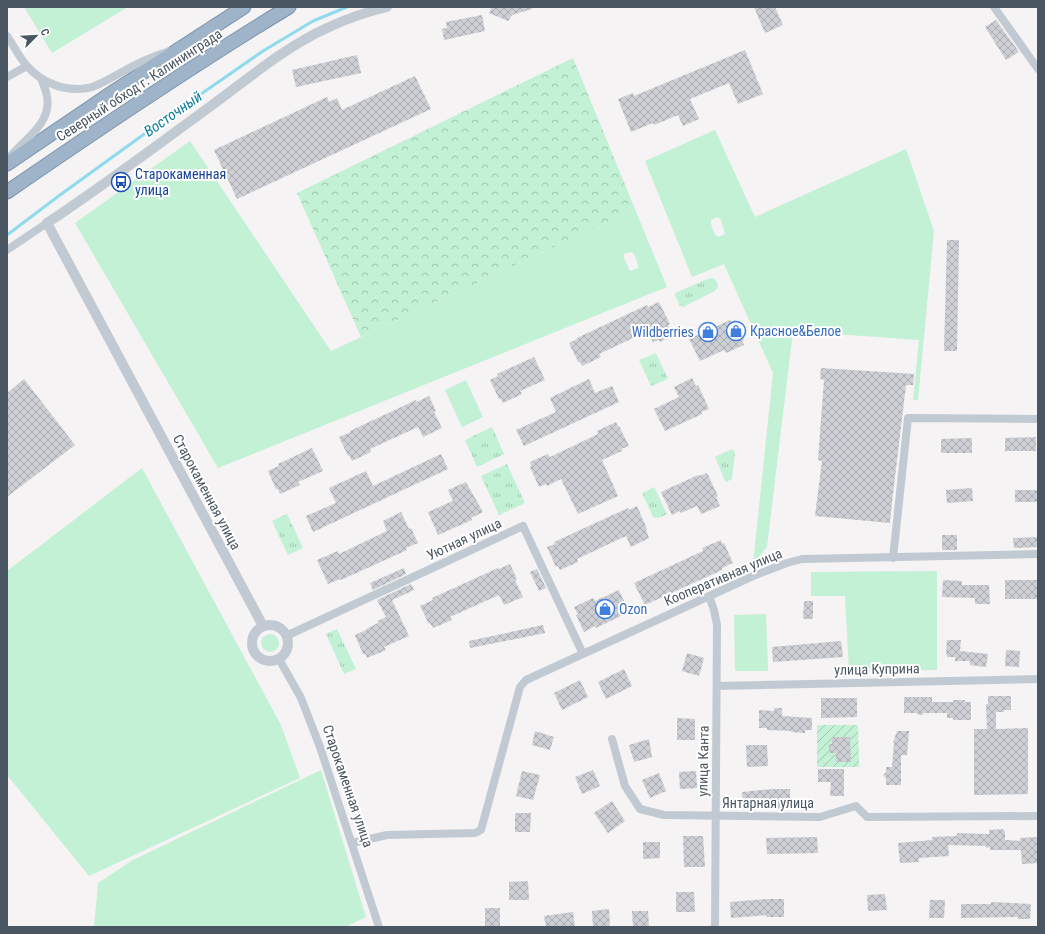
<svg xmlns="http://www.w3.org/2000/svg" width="1045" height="934" font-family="'Roboto Condensed',sans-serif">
<defs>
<pattern id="forest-crowns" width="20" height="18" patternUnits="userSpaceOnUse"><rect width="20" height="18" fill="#c3f1d5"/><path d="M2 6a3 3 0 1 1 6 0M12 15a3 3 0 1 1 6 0" fill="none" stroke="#a0c6b0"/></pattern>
<pattern id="park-tufts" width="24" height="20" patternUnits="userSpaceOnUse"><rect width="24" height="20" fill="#c3f1d5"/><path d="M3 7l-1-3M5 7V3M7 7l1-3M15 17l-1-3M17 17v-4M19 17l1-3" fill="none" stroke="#a0c6b0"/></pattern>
<pattern id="garden-furrows" width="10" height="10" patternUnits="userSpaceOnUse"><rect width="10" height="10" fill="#c3f1d5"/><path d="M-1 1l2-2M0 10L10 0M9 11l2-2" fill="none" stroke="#a0c6b0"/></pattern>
<pattern id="building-cross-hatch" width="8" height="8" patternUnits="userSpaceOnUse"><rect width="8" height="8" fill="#cdcfd5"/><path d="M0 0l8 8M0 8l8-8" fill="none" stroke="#a8abb0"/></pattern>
</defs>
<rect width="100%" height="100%" fill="#f5f3f3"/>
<path fill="#c3f1d5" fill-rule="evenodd" d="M24,7H128L52,53Z
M715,130L755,217L906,149L934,231L918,400H913L919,340L793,331L767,547L753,564L773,373L724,264L692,277L645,161ZM718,217L721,220L725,234L718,237C713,233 711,226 711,220Z
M190,141L331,351L635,209L667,287L218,468L75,223ZM632,252C636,256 638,263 638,268L630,271L624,258V254Z
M466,380L483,417L462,427L445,390Z
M142,468L281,725L300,778L89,876L7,775V571Z
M937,571V670L849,671L845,596H811V572Z
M766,614L768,671H735L734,615Z
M261 643a9 9 0 1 1 18 0a9 9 0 1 1-18 0Z
M321,770L366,917L345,927H94L98,883L133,860Z"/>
<path fill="url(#forest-crowns)" d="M573,58L635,209L361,337L297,193Z"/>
<path fill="url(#park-tufts)" d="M710,278C715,278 718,281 718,287L715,291L683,307L680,306L675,295V293Z
M656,353L668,379L651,386L639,360Z
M492,427L504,454L477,467L465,440Z
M732,449L735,452L732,479L726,482L725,481L715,457Z
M507,464L525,503L499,515L481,476Z
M654,487L667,514L659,518L653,517L642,493Z
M287,514L303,548L288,555L272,521Z
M337,629L356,669L344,674L326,634Z"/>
<path fill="url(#garden-furrows)" d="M817,725H858L859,767H817Z"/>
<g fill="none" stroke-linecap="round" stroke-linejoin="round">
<path stroke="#90daee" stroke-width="3" d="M7,235L60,195L165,119L263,51L313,21L347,7"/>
</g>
<path fill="url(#building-cross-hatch)" d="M492,7H532V9L512,15L508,21L489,13Z
M754,7H775L783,25L765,33Z
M482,15L485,31L444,40L442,29L447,28L446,22Z
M996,20L1019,52L1006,60L985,27Z
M745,50L763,94L738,104L729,83L690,99L699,119L683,126L678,115L654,125L653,123L631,132L618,99L633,93L634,96Z
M357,55L361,73L296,87L292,70Z
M415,76L431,109L237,199L214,150L327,97L329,102L337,98L342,110Z
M947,240H959L957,351H944Z
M659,302L670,324L668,325L672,334L667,336L668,338L660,342L659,340L653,342L648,331L599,354L601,357L582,366L580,362H578L569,343L577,339V338L647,305L648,307Z
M730,320L731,322L735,320L744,340L742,341L744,345L726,353L724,350L700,361L689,339Z
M534,357L545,380L520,391L522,394L503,403L501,399H499L490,380L498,376L497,374Z
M821,368L914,374L913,385H906L892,502L890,523L815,516L822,461L818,460L824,380L820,379Z
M692,378L696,386L698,385L709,409L701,412L702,414L665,431L654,409L679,397L674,387Z
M24,379L75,445L7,497V393Z
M589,379L595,393L612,386L619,402L524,446L516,430L556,412L550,398Z
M429,396L436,411L434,412L442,428L423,437L418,427L370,449L371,452L352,461L349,455L348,456L339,437L351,432L350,431L416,400L417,402Z
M616,422L618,427L619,426L629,446L621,449L622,451L602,460L618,496L578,514L561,479L547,486L546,484L539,487L530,467L531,466L530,462L548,454L550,457L598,434L597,431Z
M1036,437V451H1005V438Z
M972,438V453H941V439Z
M312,448L323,471L298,482L300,485L280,494L278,489H276L268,471L279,466L278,464Z
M441,454L448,469L313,532L306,516L336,503L329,488L366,471L373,486Z
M707,473L718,496L716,497L720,506L701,514L697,506L681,513L680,511L672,515L661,492L698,475L699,476Z
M466,482L483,512L471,518L472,520L438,535L428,512L453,501L448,490Z
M972,488L973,501L947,503L946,490Z
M1015,490H1038V502H1015Z
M637,506L647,529L646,530L649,538L631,547L626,536L577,559L578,562L560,570L558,566L556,567L547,547L555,544L554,542L628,508L629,510Z
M401,512L409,529L411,528L418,543L406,548L407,550L341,580L340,579L328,584L317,560L338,551L339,554L387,531L383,521Z
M942,535H957V550H942Z
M1038,537V547L1014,548L1013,538Z
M721,540L722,544L724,543L733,563L722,568V570L645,605L634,583L703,551L702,548Z
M510,564L517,579L515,580L523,597L504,605L499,595L450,617L452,620L433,628L430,623L429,624L420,606L433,600L432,598L498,568L499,569Z
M404,568L406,574L373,590L370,583Z
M537,569L546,588L539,591L530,572Z
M943,580L962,581V585H989L990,604H975V598L942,597Z
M1005,580H1038V599H1005Z
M411,584L414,590L392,600L409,636L384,647L386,650L367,658L365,654H363L355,635L366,630V629L378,623V621L386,617L377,600Z
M619,590L629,612L596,628L595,626L584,632L576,615H578L574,607L593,598L595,601Z
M804,601H813V619H803Z
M543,625L545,633L470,648L469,641Z
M947,640H961L960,651L988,654L986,667L970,665V661H955V657H947L946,651Z
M841,641L843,657L773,662L772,647Z
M1006,650L1020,651L1019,667L1005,666Z
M687,653L704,658L699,676L682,671Z
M624,669L632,686L606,699L598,682Z
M580,680L588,697L562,710L554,693Z
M988,696H1011V710H1004V712H996V729L1028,728V794L974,795V729H987L986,704H988Z
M904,697H932V702H953V700H965V702H971V720H953V718H947V713H923L922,715H919L917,713H904Z
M821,698H857V717L821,718Z
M774,708H782V716L812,718V730H805V733L791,732V731L767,730V728H759V710L774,711Z
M677,718L695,719V740H677Z
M535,731L554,737L550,750L532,745Z
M897,731H909L907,755H901V785H886V778L883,775L886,772V767H892L894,743H893Z
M832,737H850L851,762H836V753H829V744H832Z
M649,739L652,757L634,762L629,745Z
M746,745H767L768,766L747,767Z
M818,769H844V796H830L831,782H818Z
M593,770L600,786L582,794L575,777Z
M522,771L540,775L533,800L516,796Z
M696,771L697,788L680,789L679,772Z
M659,773L666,791L650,798L642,780Z
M773,789H790V808L743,810L742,792Z
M612,801L625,821L608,833L594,813Z
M515,813H531L530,832H515Z
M1002,829L1005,831V840L1020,841V838L1037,837L1038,863L1022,864L1021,850H990V847L986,848V846L948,845L949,856L919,858V862L900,863L898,843L932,840V837L957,836V833L989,834V830Z
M683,836H703L705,867H684Z
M817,837L818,853L767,854L766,838Z
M643,842H660V858L643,859Z
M528,881L529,900H509V882Z
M676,892H694L695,912H676Z
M885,894L887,910L868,911L867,895Z
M768,899H784V917H766V915L731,918L730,902Z
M930,900H945L944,918H929Z
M991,902L1031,904L1030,919H1018V917L961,918V904H991Z
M485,908H500V927H485Z
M609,909L610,927H593L592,911Z
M632,911H648L649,927H633Z
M573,912L575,927H546L544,916Z"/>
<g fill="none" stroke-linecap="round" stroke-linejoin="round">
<defs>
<path id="trunk" d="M7,164L110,94L244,7
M7,192C100,128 193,65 289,7"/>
</defs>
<use href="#trunk" stroke="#7690ad" stroke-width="15"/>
<path stroke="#c1cad2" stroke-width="8" d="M994,7L1038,69
M7,36C14,46 19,57 27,66C42,83 65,92 88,88C98,87 121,72 131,67C144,60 157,55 170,51
M7,77L27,66
M9,158C24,139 52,124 47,96C46,90 43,84 41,78
M7,250L47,223
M893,558L908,418L1038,419
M709,596L714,610L717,625L715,927
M286,636L523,526L583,654
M279,659L301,698L320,747L379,927
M717,686L1038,679
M612,739L625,786L640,809L664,815L820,817L856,806L867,817L1038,816
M352,843L387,835L475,833L481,830L520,687L526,680L753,576L787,563L802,559L1038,554"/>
<path stroke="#c1cad2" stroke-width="10" d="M252 643a18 18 0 1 1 36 0a18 18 0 1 1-36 0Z
M263,626L47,223C103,186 157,145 211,106C248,79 285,47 327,28C346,19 366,12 387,7"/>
<use href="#trunk" stroke="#9fb4c9" stroke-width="13"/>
</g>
<defs>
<symbol id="bus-ring" viewBox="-11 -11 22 22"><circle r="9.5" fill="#fff" stroke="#1a4fb4" stroke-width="1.5"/><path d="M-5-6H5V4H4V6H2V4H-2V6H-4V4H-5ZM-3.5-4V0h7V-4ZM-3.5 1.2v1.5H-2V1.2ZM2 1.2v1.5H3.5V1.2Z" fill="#1a4fb4"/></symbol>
<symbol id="shop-ring" viewBox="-11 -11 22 22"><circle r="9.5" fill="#fff" stroke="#3f7fe0" stroke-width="1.5"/><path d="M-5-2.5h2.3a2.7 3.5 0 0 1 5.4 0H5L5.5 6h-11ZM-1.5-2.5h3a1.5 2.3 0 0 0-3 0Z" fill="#3f7fe0"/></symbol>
</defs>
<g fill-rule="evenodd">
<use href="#bus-ring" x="110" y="171" width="22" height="22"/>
<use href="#shop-ring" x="725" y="320" width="22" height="22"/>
<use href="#shop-ring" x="697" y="321" width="22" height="22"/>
<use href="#shop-ring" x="594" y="598" width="22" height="22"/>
</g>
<g text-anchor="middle" stroke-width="4" stroke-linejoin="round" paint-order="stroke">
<g font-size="14" fill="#4a5661" stroke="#fff">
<text transform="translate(139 85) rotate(-33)" y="5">Северный обход г. Калининграда</text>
<text transform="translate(207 492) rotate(62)" y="5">Старокаменная улица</text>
<text transform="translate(464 539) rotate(-25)" y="5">Уютная улица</text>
<text transform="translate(723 577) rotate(-23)" y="5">Кооперативная улица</text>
<text transform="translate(877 669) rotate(-1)" y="5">улица Куприна</text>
<text transform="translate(703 761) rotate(-89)" y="5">улица Канта</text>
<text transform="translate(348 786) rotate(71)" y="5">Старокаменная улица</text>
<text x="768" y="808">Янтарная улица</text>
</g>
<g font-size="14" fill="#164399" stroke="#fff" text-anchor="start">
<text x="135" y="179">Старокаменная<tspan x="135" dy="16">улица</tspan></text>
</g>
<g font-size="14" fill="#366cbe" stroke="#fff" text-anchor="start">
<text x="750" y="336">Красное&amp;Белое</text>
<text x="694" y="337" text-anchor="end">Wildberries</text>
<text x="619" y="614">Ozon</text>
</g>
<g font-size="15" font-style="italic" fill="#0c7c9b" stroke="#fff">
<text transform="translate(173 114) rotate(-35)" y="5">Восточный</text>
</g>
</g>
<rect width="1045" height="934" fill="none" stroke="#4a5661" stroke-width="16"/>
<g transform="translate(36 36) rotate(66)" stroke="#ffffff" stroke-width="3" paint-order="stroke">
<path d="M0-3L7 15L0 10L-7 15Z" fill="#4a5661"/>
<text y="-6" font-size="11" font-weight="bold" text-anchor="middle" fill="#4a5661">С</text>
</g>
</svg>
